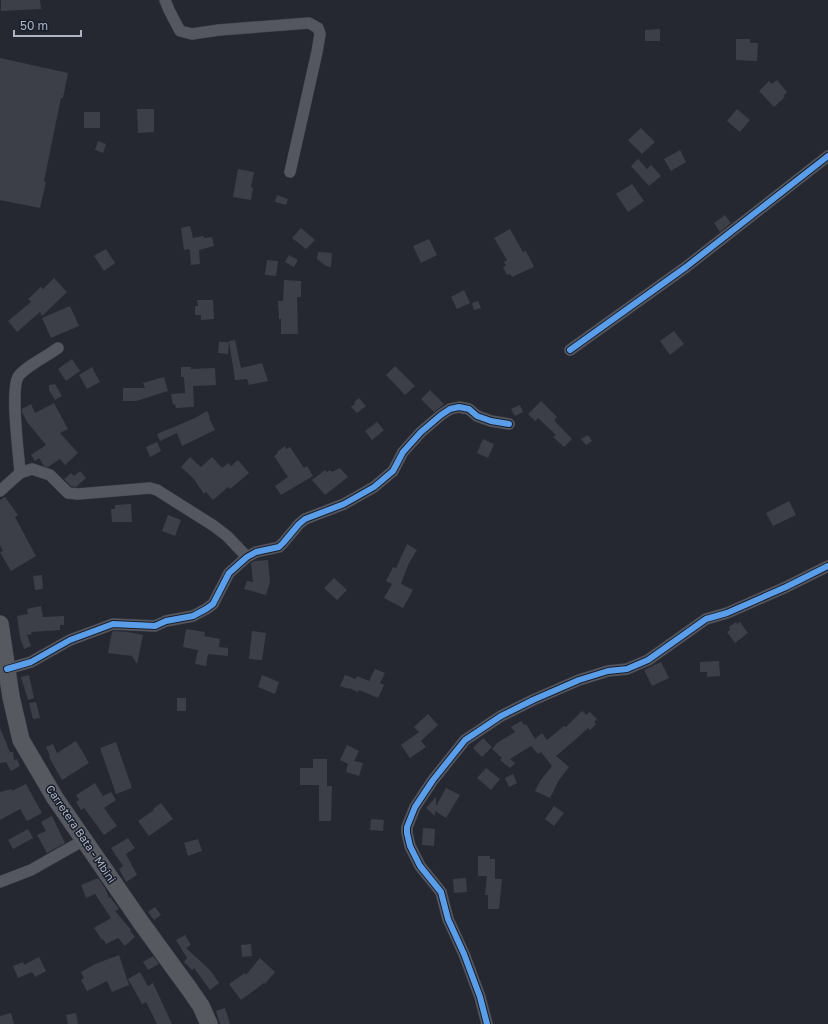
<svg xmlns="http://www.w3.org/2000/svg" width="828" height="1024" font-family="'Golos Text',sans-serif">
<rect width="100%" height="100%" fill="#252831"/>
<path fill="#3c3f48" d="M1,0H40L41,9L1,11Z
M660,29V41H645V30Z
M736,39H750V43H758L757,61L736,60Z
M0,58L68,73L63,98H61L44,181L46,182L40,208L0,200Z
M777,80L787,92L783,96L785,97L774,107L759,91L769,81L772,84Z
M137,109H154V132L138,133Z
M737,109L750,120L740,132L727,121Z
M84,112H100V128H84Z
M641,128L655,142L642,154L628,140Z
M98,141L106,144L103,153L95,150Z
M680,150L686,162L671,171L664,159Z
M638,159L647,169L651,165L661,176L649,186L631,166Z
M238,169L254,172L251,187L253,188L251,200L233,197Z
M632,184L644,201L628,212L616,194Z
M277,195L288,199L286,205L275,202Z
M725,215L731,223L720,232L714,223Z
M190,226L193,238L203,236L204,238L212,237L214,246L199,250L200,264L191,265L190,252L189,249L184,250L181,228Z
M301,228L315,240L306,249L292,238Z
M510,229L523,252L526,251L534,267L512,277L510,274L507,275L503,267L506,266L504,262L507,260L494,238Z
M429,239L437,255L421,263L413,246Z
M106,249L115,263L104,271L94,256Z
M318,252L332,253L331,267L326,266L317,259Z
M289,255L298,260L294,267L285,262Z
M267,260L278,261L276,276L265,275Z
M54,278L67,292L42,316L40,312L17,332L8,321L31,302L28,299L41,287L43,289Z
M284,280L301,281V297H297L298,334H281V319H279L278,301H283Z
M464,290L470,303L457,309L451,297Z
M197,300H213L214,319L201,320V315H195V306H198Z
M478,301L481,308L474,310L472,303Z
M70,306L79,326L51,338L42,318Z
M674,331L684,344L670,355L660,341Z
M235,340L241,368L262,363L268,381L249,385L247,379L235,380L229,341Z
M219,342H229L228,354L218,353Z
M72,359L80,371L66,381L58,369Z
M395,366L415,386L405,395L386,375Z
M92,367L100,382L87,389L79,375Z
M181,367H191V369L215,368L216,385L193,386L194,407L176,408L175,404L173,405L171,394L185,393L184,377H181Z
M164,377L168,391L136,401H123V388H145L143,383Z
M55,384L62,396L55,400L49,390V385Z
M430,390L444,404L434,412L421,399Z
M359,398L366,406L357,413L351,407L355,404L354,402Z
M541,401L557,417L554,420L572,439L564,447L553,437L556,435L538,418L535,421L528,414Z
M54,403L68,429L60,433L78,453L65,465L60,459L48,467L44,466L39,458L35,461L31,455L46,445L27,422L22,412V409L31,404L35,413Z
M520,405L523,412L515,416L511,409Z
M207,411L210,417L209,418L215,430L182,446L177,433L160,441L157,434L195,418Z
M377,422L384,430L372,440L365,431Z
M588,435L592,441L586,445L581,439Z
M483,439L494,444L488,458L477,453Z
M157,442L161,451L150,457L146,447Z
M285,446L286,449L290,447L304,468L307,466L313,476L281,495L275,486L288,477L274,456L278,453L277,452Z
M190,457L201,467L212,457L222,468L228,463L231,466L238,460L249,473L230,489L228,487L213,500L206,492L204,494L193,478L181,467Z
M340,468L348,477L325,495L312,480L325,470L327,472L330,470L332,472Z
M80,471L86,478L76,487L71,486L64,479L71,473L74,476Z
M5,497L18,515L15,517L36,556L11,571L0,552L3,551L0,545V500Z
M789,501L796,515L773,526L766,513Z
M131,504L132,522H112L111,509H115V505Z
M168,515L181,520L175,536L162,531Z
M407,544L417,550L408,565L401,584L413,590L403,608L384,598L392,584L386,581L393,567L396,568Z
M268,560L270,582L266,595L244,589L247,581L253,582L251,563L254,561Z
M42,575L43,589L35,590L33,576Z
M334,578L347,590L337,600L324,588Z
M41,606L43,617L64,616V625H60V630L31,632L32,634L27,635L31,646L24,649L20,637L17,616L28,614L27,609Z
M736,622L737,624L740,622L748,633L735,643L727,632L730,630L729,627Z
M186,629L205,632L204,636L220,639L219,647L228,648V656L208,654L206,666L195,664L198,650L183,647Z
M114,631L128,632L143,635L137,664L132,656L108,653L112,632Z
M252,631L266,633L262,660L249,659Z
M719,661L720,676L707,677V672H700V662Z
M661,662L669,678L652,686L644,670Z
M375,669L385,673L380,683L384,685L378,698L359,690L358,692L349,688V689L340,686L345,675L356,679L357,676L369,681Z
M29,675L34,698L28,700L21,677Z
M262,675L279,682L275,694L258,687Z
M177,698H186V711H177Z
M36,702L40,718L33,719L29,703Z
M582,711L586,715L590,712L597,719L594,722L596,724L590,730L588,728L576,739L556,756L569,767L559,780L550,798L535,791L540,781L552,766L541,752L538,754L531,746L510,759L515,763L510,768L500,760L502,758L492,749L497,743L515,732L511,727L521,721L524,725L526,724L535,739L542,733L547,740L564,726L566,727Z
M428,714L438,725L421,741L426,747L410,758L401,745L419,732L414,727Z
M0,728L10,752H13L14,760L17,759L20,766L11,771L6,762L0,763Z
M483,738L492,747L482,757L473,748Z
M76,741L89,763L62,780L49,757L50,756L46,747L53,744L57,753Z
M116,742L132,788L116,794L100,748Z
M347,745L359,751L354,761L363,763L359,776L346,772L348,764L340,760Z
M313,759H327V786H332L331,821H319V785H300V768H313Z
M486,768L500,779L491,790L477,778Z
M513,774L517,783L509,787L505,778Z
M95,783L103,796L111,792L116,800L104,808L117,826L104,835L84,808L81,810L76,802L79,800L76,795Z
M26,784L42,813L27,821L20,809L0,820V792L12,789V791Z
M446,788L460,795L446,818L435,811V816L426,808L436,797V806Z
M161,803L173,819L149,836L138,821L154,810L153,809Z
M554,806L564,813L554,826L545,819Z
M52,816L65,843L47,853L37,835L46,831L41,822Z
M371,819L384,820L383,831L370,830Z
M423,828L435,829L434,846L422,845Z
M28,829L33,838L13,849L8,840Z
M128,838L135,848L126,854L137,875L126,882L119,869L123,866L111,848Z
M198,839L202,851L188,856L184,843Z
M478,856H490V859H495V879H502L499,909H488V895H485L487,876H478Z
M98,878L105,888L109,898L110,897L119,909L115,911L131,930L130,931L135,937L125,946L118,938L106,944L103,939L102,940L94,928L111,918L95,894L86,898L81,885Z
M466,878L467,892L454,893L453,879Z
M155,907L161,915L154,920L148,912Z
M185,935L191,945L186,948L210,970L219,983L210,990L194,968L192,970L184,962L187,958L176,940Z
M251,944L252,956L242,957L241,945Z
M119,955L129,985L112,992L107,981L87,991L81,980L84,978L81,972L95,964Z
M153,956L159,964L148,970L143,962Z
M39,957L46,971L35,977L32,972L18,978L13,966L23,962L24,965Z
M260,958L275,972L265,984L264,983L241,1000L229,984L245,973L246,975Z
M140,972L148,986L153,983L172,1024H157L146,1002L142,1004L128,979Z
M225,1008L230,1024H220L216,1011Z
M11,1013L14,1024H0V1016Z
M76,1013L78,1024H68L66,1015Z"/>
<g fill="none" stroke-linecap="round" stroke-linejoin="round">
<defs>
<path id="minor" d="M165,0L169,10L180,31L192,34L219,30L309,23L318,28L320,34L317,52L290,172
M570,350L686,267L828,156
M20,473C19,454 10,391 18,377C23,368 49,355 58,348
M0,491L20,473L32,469L50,475L68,493L78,494L150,488L157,490L214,526L227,536L247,557
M7,669L31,662L70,640L113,624L155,626L166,621L193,616L206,609L213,604L229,573L247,557L256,552L279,547L283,543L299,524L305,519L344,504L374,487L393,471L403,452L421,432L441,415L450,409L459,407L469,409L477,416L491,421L509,424
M0,882L31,870L84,840
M487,1024L480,997L464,954L448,919L441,892L420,866L410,846L407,833V827L415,807L433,780L465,740L501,716L533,700L579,680L608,671L627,669L648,660L706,619L727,613L786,587L828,566"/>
<path id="primary" d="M0,624L11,697L21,740L55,798L142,924L190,990L201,1006L209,1024"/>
</defs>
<use href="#minor" stroke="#41434a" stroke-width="12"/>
<use href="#primary" stroke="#42454e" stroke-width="18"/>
<use href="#minor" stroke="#54575f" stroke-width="11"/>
<use href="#primary" stroke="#575961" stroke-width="17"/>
<defs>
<path id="cycleway" d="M570,350L686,267L828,156
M7,669L31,662L70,640L113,624L155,626L166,621L193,616L206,609L213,604L229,573L247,557L256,552L279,547L283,543L299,524L305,519L344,504L374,487L393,471L403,452L421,432L441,415L450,409L459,407L469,409L477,416L491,421L509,424
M487,1024L480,997L464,954L448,919L441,892L420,866L410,846L407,833V827L415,807L433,780L465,740L501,716L533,700L579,680L608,671L627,669L648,660L706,619L727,613L786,587L828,566"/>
</defs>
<use href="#cycleway" stroke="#191e2b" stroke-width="8"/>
<use href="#cycleway" stroke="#5a9eea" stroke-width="6"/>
</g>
<g text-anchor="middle" stroke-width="3" stroke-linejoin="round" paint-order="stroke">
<g font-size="11" fill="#adb3c3" stroke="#191e2b">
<text transform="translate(81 834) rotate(56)" y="4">Carretera Bata - Mbini</text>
</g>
</g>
<path d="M14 30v6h67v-6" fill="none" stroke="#adb3c3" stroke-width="2"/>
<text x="20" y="30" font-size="12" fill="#adb3c3" stroke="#191e2b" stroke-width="3" paint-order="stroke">50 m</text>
</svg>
